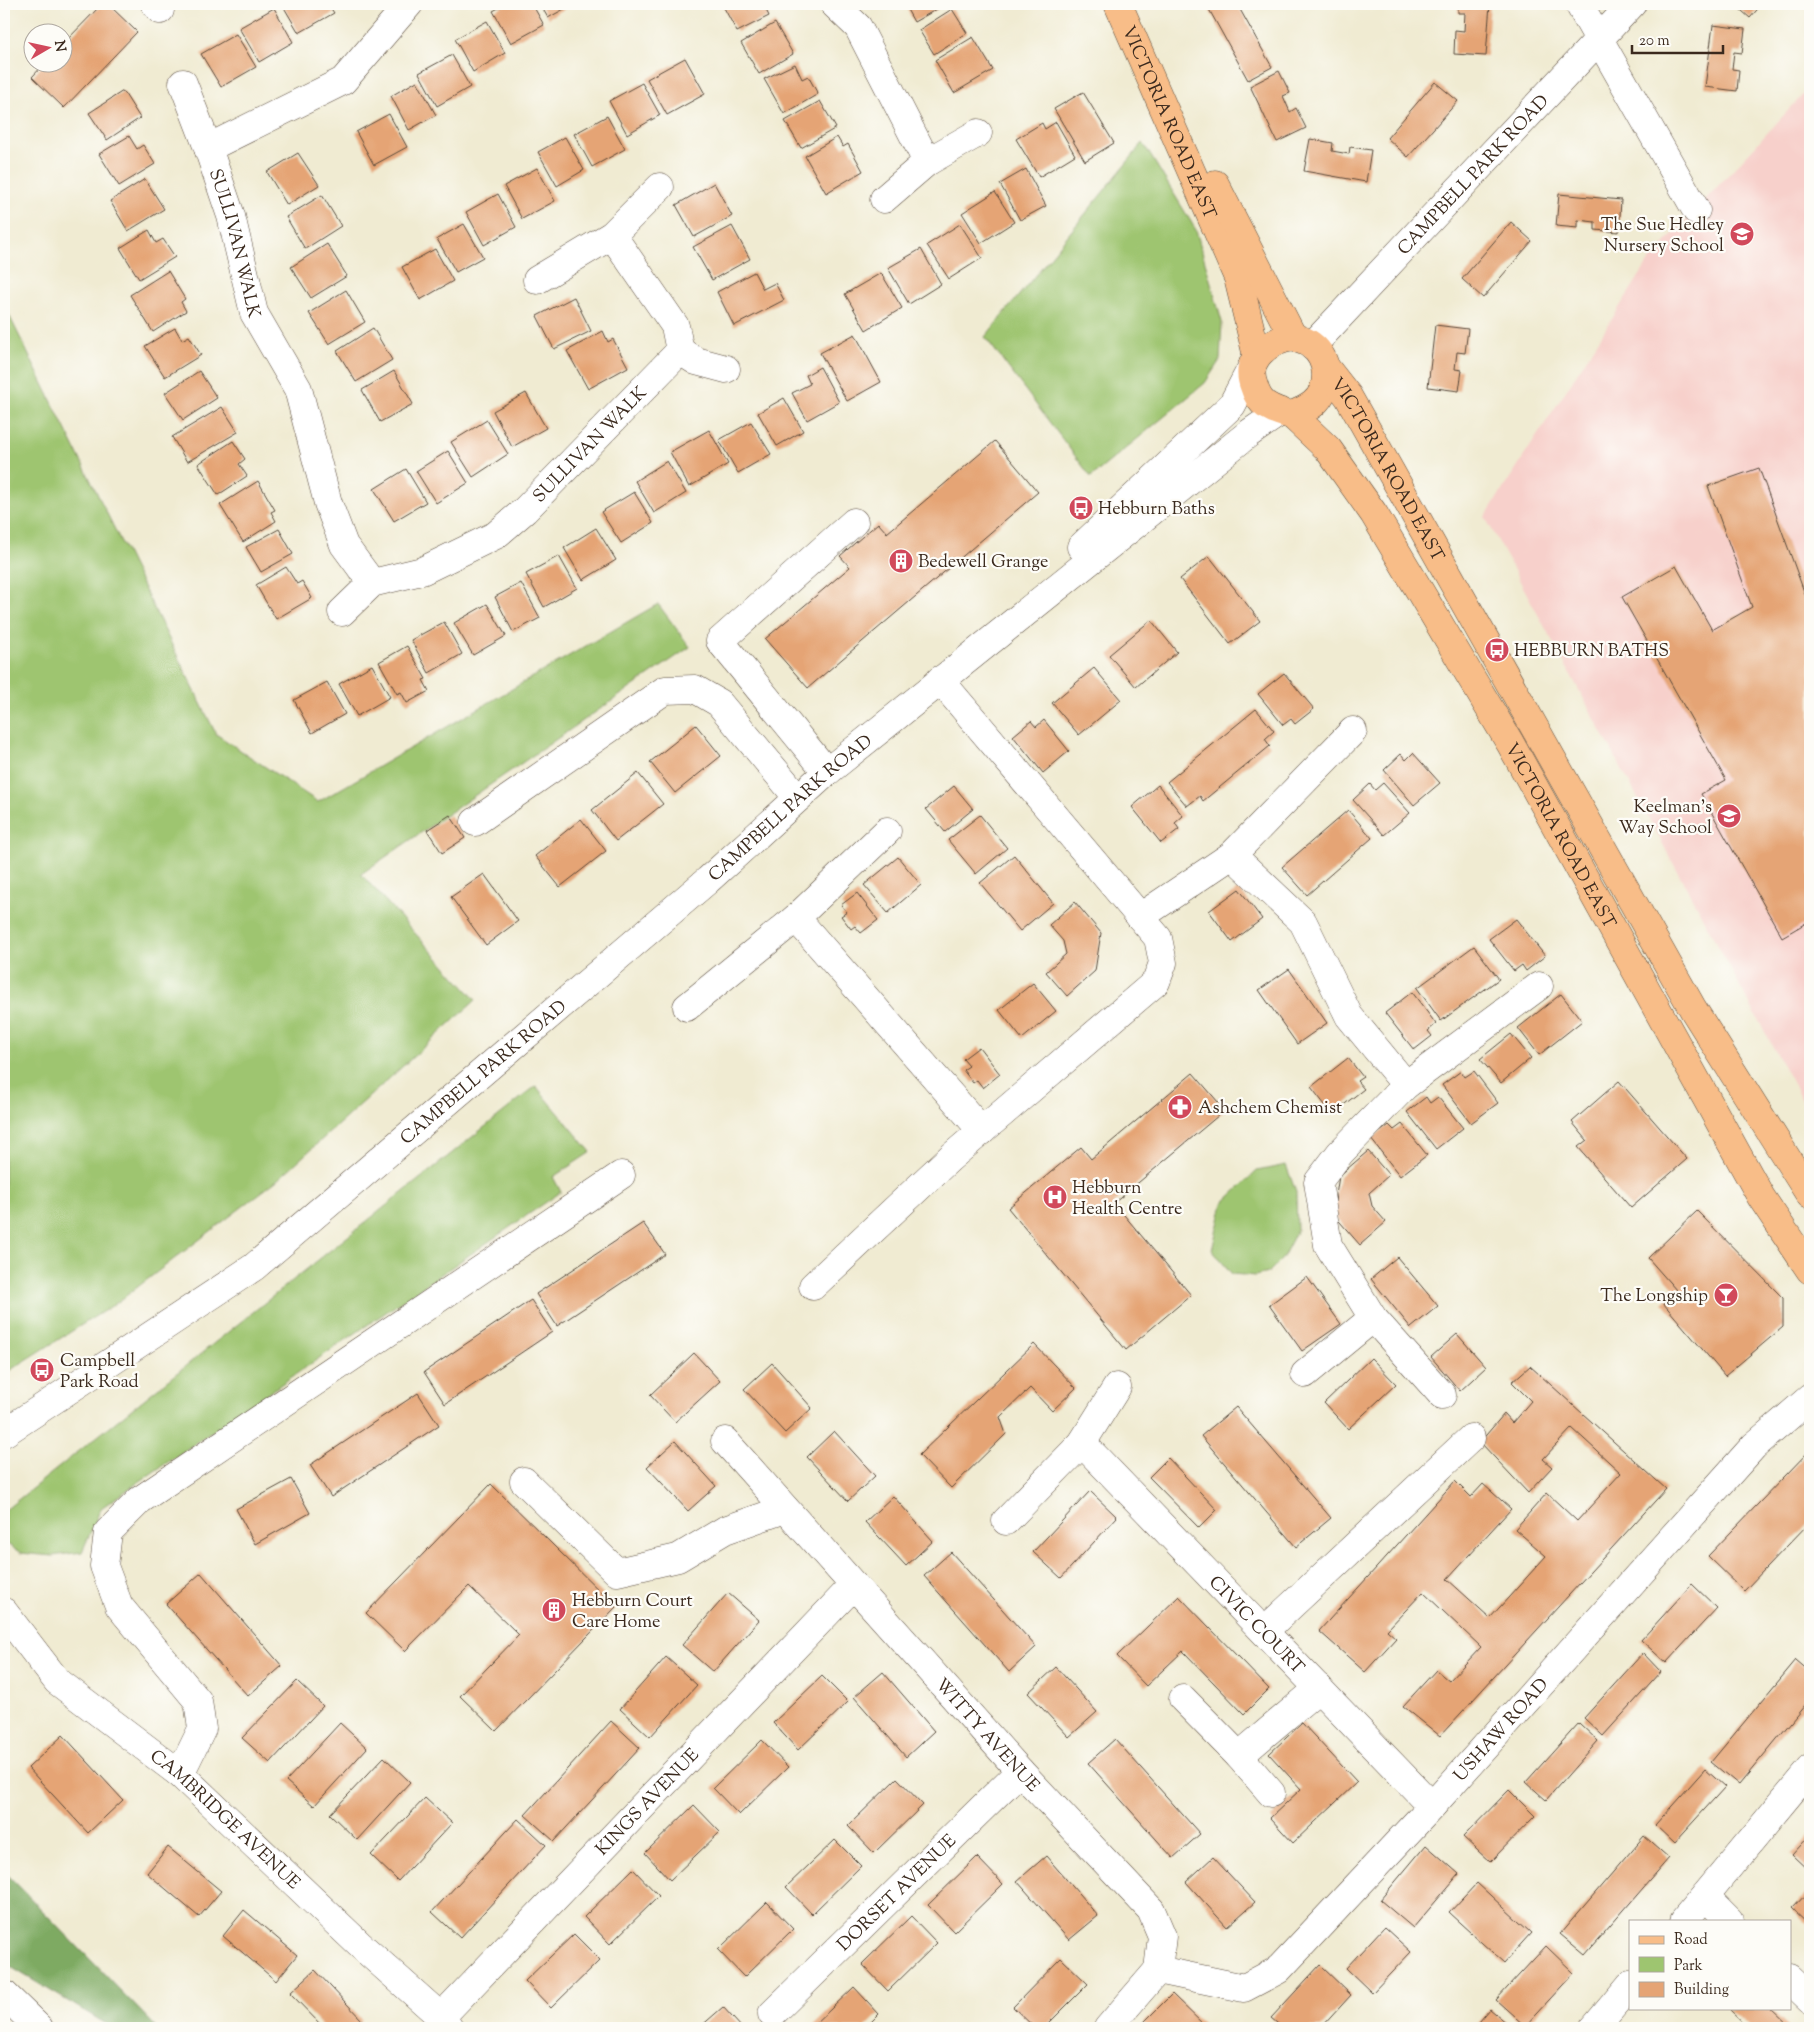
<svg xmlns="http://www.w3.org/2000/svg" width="1814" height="2032" font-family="'Sorts Mill Goudy',serif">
<rect width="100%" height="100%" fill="#fdfcf7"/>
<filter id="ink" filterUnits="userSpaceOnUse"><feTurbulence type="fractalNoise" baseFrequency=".02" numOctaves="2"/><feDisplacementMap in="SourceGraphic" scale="10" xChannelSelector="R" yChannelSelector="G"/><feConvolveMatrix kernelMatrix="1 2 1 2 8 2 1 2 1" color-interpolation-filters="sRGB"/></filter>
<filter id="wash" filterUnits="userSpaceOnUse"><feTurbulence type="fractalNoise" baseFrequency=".0096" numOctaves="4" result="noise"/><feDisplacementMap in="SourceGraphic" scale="20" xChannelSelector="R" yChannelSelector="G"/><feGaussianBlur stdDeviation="1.12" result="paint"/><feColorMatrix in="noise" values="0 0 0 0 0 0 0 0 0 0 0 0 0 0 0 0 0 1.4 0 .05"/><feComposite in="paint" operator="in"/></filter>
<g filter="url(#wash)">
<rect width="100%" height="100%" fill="#f0ebd2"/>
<path fill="#f7d0cb" d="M1810,87V1115L1485,517L1651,258Z"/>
<path fill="#9ec570" stroke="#6c7847" d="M1143,143L1196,230L1222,322L1220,360L1205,383L1091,477L985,337Z
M4,305L216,734L318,802L658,604L690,647L361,874L476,1000L276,1181L118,1302L4,1374Z
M536,1086L591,1152L553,1177L561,1192L101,1508L82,1552L52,1556L21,1553L4,1542V1511Z
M1286,1165L1296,1192L1297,1230L1282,1259L1268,1273L1255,1276L1232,1274L1212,1250L1223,1203L1257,1171Z"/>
<path fill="#7eaa62" stroke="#5c6a40" d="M4,1871L157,2028H113L4,1963Z"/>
<g id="blocks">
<path fill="#e5a475" d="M102,4H108L137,32L64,108L32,77L46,62H62V45Z
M282,4H328L334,13L299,33Z
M506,4H532L544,25L511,43L493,11Z
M540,4H573L548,18Z
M722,4H763L769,16L737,32Z
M904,4H946L914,22Z
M1206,4H1237L1272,67L1248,80Z
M1458,4H1490L1486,56L1454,54L1455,30L1464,31L1465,13H1458Z
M1734,4H1762L1750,18Z
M274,8L293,42L259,62L239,28Z
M952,9L967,33L934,54L919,30Z
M487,21L505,53L473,72L455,39Z
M775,23L793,54L759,74L741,43Z
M1713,25L1745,29L1742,53L1734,52L1732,69L1739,70L1737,91L1705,87Z
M236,34L256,67L221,87L201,54Z
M973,37L993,70L954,93L935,60Z
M452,55L470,87L437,106L419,73Z
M685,58L705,94L667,115L647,79Z
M795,64L802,79L808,76L818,94L784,114L764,79Z
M1279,71L1290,93L1283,96L1290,112L1296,108L1306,128L1277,142L1250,86Z
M417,81L436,115L409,130L391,96Z
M1435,82L1458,101L1408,157L1387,138Z
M642,83L660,115L627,134L609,101Z
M123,91L140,118L107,140L89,113Z
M1083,92L1114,143L1085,161L1054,109Z
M820,101L836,128L801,148L785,121Z
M389,114L407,147L374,165L356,132Z
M607,116L625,149L592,167L574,134Z
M1056,122L1075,155L1039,177L1016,139L1042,123L1045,129Z
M129,136L137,149L143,145L155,164L119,186L99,154Z
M565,137L584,170L557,186L538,152Z
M837,137L843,147L848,144L863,171L826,193L805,156Z
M1310,139L1333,143L1332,151L1349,154L1350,147L1371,150L1366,182L1304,171Z
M298,153L319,185L287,205L267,172Z
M537,168L555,201L522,219L504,186Z
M1026,169L1046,206L1020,220L1000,184Z
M145,179L164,209L128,231L110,201Z
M714,183L732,216L694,237L676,205Z
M995,192L1014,222L981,243L962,213Z
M498,194L516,227L484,245L466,212Z
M1559,194L1621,200L1619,232L1595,230V222L1578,220V228L1556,226Z
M322,195L341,226L305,249L286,217Z
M1511,222L1532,241L1483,298L1462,279Z
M464,224L483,257L456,272L437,239Z
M960,224L982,258L949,279L927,245Z
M732,226L750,259L712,280L693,247Z
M149,230L156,243L163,239L175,257L139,279L120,248Z
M327,244L347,276L311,298L291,267Z
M435,249L453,281L420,300L402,267Z
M921,249L941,284L909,304L888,268Z
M168,271L185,299L181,302L186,311L153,332L130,295Z
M754,272L763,289L775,283L784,300L734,326L717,292Z
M881,273L902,308L866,330L845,294Z
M346,290L365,322L329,344L309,313Z
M574,297L591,331L554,349L537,316Z
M1435,325L1468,329L1465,353L1457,352L1455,369L1462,370L1459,391L1428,387Z
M175,328L182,340L189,336L201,355L165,377L145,346Z
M373,328L392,360L356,382L337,351Z
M603,331L608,342L613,339L628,367L588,389L567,351Z
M855,334L881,382L847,401L820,353Z
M820,367L839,402L807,420L792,393L810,384L806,375Z
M199,371L217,398L183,420L165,393Z
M394,371L413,404L380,422L362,390Z
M526,393L546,428L512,447L493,411Z
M784,398L803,431L777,446L758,413Z
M222,407L238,432L187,462L172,437Z
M487,420L508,454L473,477L451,442Z
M751,422L771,454L738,473L719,440Z
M709,430L728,464L689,487L670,452Z
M233,441L245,459L239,464L247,476L218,495L198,464Z
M995,441L1038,492L808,688L765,639L850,567L840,556L878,523L887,533Z
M448,451L468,483L436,503L416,471Z
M667,461L686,493L654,513L635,481Z
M1759,468L1810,608V930L1806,923L1782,937L1701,794L1726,780L1622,597L1676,566L1712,630L1752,607L1708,486Z
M406,469L426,502L394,521L374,489Z
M258,481L275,510L271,512L276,521L243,542L220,505Z
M634,492L653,523L621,543L601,512Z
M596,528L616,560L583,580L564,548Z
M279,529L293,554L261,572L246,547Z
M559,556L577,588L544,607L526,574Z
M1209,556L1260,621L1230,644L1180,579Z
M286,567L297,584L302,581L312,598L276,619L256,585Z
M521,583L540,618L513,632L495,597Z
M487,604L506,636L473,655L454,623Z
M1151,620L1177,652L1136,687L1109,655Z
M444,622L462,654L429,673L411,640Z
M407,646L426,679L423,680L429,691L407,703L401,692L397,694L379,662Z
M372,665L390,697L357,716L339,684Z
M1094,668L1121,700L1079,735L1052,703Z
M1284,673L1314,709L1295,724L1291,719L1283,725L1258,694Z
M327,682L345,714L312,733L294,700Z
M1256,709L1274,731L1265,739L1270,746L1203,801L1200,796L1187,806L1167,782Z
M1044,720L1069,751L1043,773L1013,736L1031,721L1036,727Z
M696,725L721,756L675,793L650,762Z
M1413,753L1440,783L1414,805L1384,770L1401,754L1406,760Z
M638,773L663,804L616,841L592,810Z
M1383,783L1410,813L1384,835L1353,800L1370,784L1375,790Z
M1158,785L1183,816L1175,823L1179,829L1161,843L1132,807Z
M954,786L973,809L945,832L926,809Z
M1348,810L1372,838L1307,895L1282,867Z
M450,815L465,838L442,853L427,830Z
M980,815L1007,848L976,874L948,840Z
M581,819L606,851L560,887L535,856Z
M1014,855L1053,903L1020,931L980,883Z
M898,857L921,885L888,913L864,885Z
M484,874L518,921L486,945L451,897Z
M1239,889L1262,919L1232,942L1209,911Z
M857,893L878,920L861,933L855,926L851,929L841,916L847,912L841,905Z
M1075,902L1101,933L1095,971L1067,996L1046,972L1066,954L1063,941L1049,925Z
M1516,919L1545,956L1526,971L1522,965L1514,971L1489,939Z
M1474,946L1499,979L1441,1021L1417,988Z
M1289,969L1327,1023L1297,1044L1259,990Z
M1033,983L1056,1011L1022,1039L999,1010Z
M1412,992L1436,1024L1428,1031L1432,1036L1414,1050L1385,1013Z
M1561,994L1582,1021L1539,1055L1518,1028Z
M1511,1034L1531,1058L1501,1083L1480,1059Z
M979,1047L1000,1074L983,1088L977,1080L973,1083L963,1070L969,1066L963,1059Z
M1348,1058L1363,1077L1357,1081L1364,1089L1332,1114L1311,1087Z
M1461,1071L1465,1077L1474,1071L1498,1103L1471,1123L1442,1085Z
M1193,1073L1225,1110L1114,1203L1191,1295L1126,1350L1008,1208L1081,1147L1091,1159Z
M1619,1081L1687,1159L1631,1208L1578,1147L1587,1140L1572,1122Z
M1426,1097L1430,1103L1438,1097L1463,1128L1436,1149L1407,1112Z
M1402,1124L1427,1155L1400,1176L1371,1139L1389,1125L1394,1130Z
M1368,1151L1389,1175L1369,1193L1372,1206L1386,1222L1360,1245L1333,1214L1339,1176Z
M1697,1211L1783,1298V1327L1725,1376L1663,1303L1677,1291L1648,1258Z
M643,1223L665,1254L557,1326L536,1294Z
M1397,1257L1438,1306L1411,1328L1371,1279Z
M1307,1277L1341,1324L1302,1351L1269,1305Z
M531,1300L552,1332L445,1404L424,1372Z
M1457,1334L1486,1367L1460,1391L1431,1357Z
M1034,1344L1076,1388L1052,1411L1030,1388L1000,1417L1006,1434L951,1488L919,1455Z
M694,1353L720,1381L675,1422L650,1395Z
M1371,1358L1396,1384L1348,1429L1324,1403Z
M772,1363L812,1408L785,1433L744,1389Z
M1530,1366L1666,1489L1440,1736L1403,1706L1436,1670L1449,1681L1481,1647L1423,1592L1387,1630L1396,1638L1365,1672L1319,1631L1455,1481L1471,1497L1483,1484L1511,1509L1447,1579L1490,1618L1546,1556L1515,1529L1547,1493L1577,1521L1621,1473L1572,1428L1543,1459L1552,1467L1528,1493L1480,1442L1504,1414L1512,1423L1531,1401L1512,1382Z
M418,1393L439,1425L331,1497L310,1465Z
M1236,1407L1331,1518L1296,1547L1201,1436Z
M834,1431L875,1476L848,1501L807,1457Z
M675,1441L716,1486L688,1511L647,1467Z
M1810,1450V1522L1744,1591L1708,1556Z
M1168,1458L1217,1510L1199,1528L1149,1477Z
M291,1479L310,1513L255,1544L236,1509Z
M491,1484L616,1607L496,1731L460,1696L519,1635L469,1586L405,1651L366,1613Z
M1090,1491L1117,1517L1061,1578L1033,1552Z
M893,1496L933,1541L906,1566L865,1522Z
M951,1552L1036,1647L1009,1672L924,1576Z
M201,1573L282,1666L248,1696L166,1604Z
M1692,1584L1717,1608L1666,1663L1641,1640Z
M728,1593L759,1620L713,1672L682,1645Z
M1179,1596L1269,1689L1244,1714L1183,1651L1146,1686L1117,1656Z
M1643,1653L1661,1672L1603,1736L1584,1718Z
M666,1657L697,1685L650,1737L620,1709Z
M1796,1660L1810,1672V1699L1739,1785L1711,1762Z
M1056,1667L1097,1712L1069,1737L1028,1693Z
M883,1672L934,1731L906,1757L854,1697Z
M822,1676L848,1702L798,1750L773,1723Z
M297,1681L323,1706L270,1763L242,1738Z
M611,1721L640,1748L554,1841L525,1815Z
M340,1723L367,1748L314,1806L286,1781Z
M1302,1723L1357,1782L1293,1843L1270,1818L1301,1789L1269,1754Z
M1579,1723L1598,1741L1546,1800L1526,1782Z
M63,1735L123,1800L88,1833L28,1768Z
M1115,1739L1200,1834L1173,1858L1088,1763Z
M762,1740L788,1767L739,1815L713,1788Z
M384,1757L410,1782L357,1840L330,1814Z
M1705,1769L1725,1787L1674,1843L1655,1825Z
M897,1778L923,1805L874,1853L848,1826Z
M1509,1790L1535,1816L1490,1862L1463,1837Z
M425,1798L452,1823L398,1881L371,1855Z
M694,1805L720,1832L670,1880L645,1853Z
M518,1819L546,1845L460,1938L432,1912Z
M1810,1835V1872L1792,1855Z
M1644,1836L1669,1858L1585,1955L1560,1934Z
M835,1840L861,1866L812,1914L786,1887Z
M1426,1845L1459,1874L1413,1928L1380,1900Z
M168,1847L221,1891L199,1917L147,1873Z
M1046,1856L1098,1916L1069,1940L1017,1881Z
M977,1857L1003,1884L954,1932L928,1905Z
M1213,1857L1255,1902L1227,1927L1186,1882Z
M633,1869L659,1896L610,1944L584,1917Z
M1477,1883L1531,1933L1504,1963L1449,1913Z
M1810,1890V1926L1792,1909Z
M767,1902L793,1929L744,1977L718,1950Z
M244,1910L297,1955L276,1981L223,1936Z
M911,1916L937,1943L888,1991L862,1964Z
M1384,1927L1411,1952L1372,1993L1346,1968Z
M574,1934L600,1960L551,2008L525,1981Z
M1546,1946L1574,1973L1525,2026L1496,2000Z
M1061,1958L1088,1984L1044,2028H1035L1013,2007Z
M1320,1965L1351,1995L1321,2028H1283L1271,2018Z
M315,1970L362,2020L353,2028H324L290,1993Z
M854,1987L879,2014L865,2028H811Z
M1172,1994L1207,2028H1149L1143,2023Z
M723,2007L742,2028H699Z
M1729,2008H1770L1791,2028H1750Z
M1490,2009L1513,2028H1474Z"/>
</g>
</g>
<g filter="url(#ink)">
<use href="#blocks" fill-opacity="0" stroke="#564739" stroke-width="1"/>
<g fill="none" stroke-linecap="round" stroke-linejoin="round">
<defs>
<g id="minor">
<path d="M155,4L160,10"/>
<path d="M834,4L858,27L927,162"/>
<path d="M1579,4L1696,210"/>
<path id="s1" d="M183,83L208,148L231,216L254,313L298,389L328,503L344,545L372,583"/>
<path d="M208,148L343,81L409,4"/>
<path d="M884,199L927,162L978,133"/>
<path d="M537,280L612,235L660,187"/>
<path id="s2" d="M1312,346L1632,4"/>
<path d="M680,351L696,361L726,369"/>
<path id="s3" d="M342,612L372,583L422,571L496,535L525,510L680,351L675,326L612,235"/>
<path d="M827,772L720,641L854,522"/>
<path d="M475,822L665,690L695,689L719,703L798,798"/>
<path d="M1232,855L1303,922L1349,1016L1406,1085"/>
<path d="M1140,917L1232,855L1353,731"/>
<path d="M796,918L982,1131"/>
<path d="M687,1007L796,918L887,831"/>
<path d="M813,1286L950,1158L1156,982L1163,963L1158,938L940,680"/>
<path d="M1305,1374L1373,1318"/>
<path d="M1442,1395L1373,1318L1328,1245L1318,1182L1340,1153L1406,1085L1539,986"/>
<path id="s4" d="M725,1441L1020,1771L1151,1910L1162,1936L1158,1970"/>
<path id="s5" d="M1082,1443L1432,1806"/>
<path d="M524,1481L617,1572L678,1558L725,1530L785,1509"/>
<path d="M1006,1521L1082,1443L1117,1387"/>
<path id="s6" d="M4,1612L57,1681L180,1774L359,1944L441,2017L449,2028"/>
<path d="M1264,1631L1471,1438"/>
<path d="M1183,1699L1239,1756L1271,1793"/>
<path d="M1239,1756L1319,1688"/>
<path d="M180,1774L202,1729L198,1701L119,1606L104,1566L108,1532L140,1500L621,1175"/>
<path d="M1705,1896L1730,1921"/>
<path d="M1684,1921L1810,1769"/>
<path id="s7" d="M1158,1970L1244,1988L1278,1970L1432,1806L1754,1446L1810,1398"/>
<path d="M1790,1980L1810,1999"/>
<path d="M4,1994L39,2028"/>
<path id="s8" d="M772,2014L1020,1771"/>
<path id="s9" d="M441,2017L853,1586"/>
<path d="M1108,2028L1158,1970"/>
<path d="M1594,2028L1630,1985"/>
</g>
<g id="tertiary">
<path d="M1081,547L1232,405L1252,367"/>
<path id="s10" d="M4,1433L254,1267L708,880L827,772L1248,434L1280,412"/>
</g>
<g id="primary">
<path id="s11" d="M1118,4L1238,278L1257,356"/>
<path d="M1215,184L1293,337"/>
<path d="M1293,337C1299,339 1306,341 1311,345C1330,359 1331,389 1313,404C1307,409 1299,412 1292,415C1283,413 1274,410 1266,405C1260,401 1256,393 1254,386C1243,358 1269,341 1293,337Z"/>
<path id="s12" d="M1326,368L1348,396L1693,1009L1810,1195"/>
<path id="s13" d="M1292,415L1328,449L1374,514L1510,743L1761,1197L1810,1270"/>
</g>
</defs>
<use href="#minor" stroke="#564739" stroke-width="29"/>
<use href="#tertiary" stroke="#564739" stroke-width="29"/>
<use href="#primary" stroke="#564739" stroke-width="29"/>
<use href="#minor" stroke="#fff" stroke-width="28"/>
<use href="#tertiary" stroke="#fff" stroke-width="28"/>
<use href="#primary" stroke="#f8bd88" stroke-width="28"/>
</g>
</g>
<defs>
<symbol id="school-disc" viewBox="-11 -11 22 22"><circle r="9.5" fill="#d1495b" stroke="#fdfcf7"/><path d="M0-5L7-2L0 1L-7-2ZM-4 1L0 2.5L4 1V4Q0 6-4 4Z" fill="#fff"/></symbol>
<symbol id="bus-disc" viewBox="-11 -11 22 22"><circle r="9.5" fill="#d1495b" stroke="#fdfcf7"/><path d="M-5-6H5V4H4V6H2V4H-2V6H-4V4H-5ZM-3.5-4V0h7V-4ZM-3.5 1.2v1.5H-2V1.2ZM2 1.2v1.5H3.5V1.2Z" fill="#fff"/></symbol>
<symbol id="building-disc" viewBox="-11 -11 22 22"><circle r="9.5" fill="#d1495b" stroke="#fdfcf7"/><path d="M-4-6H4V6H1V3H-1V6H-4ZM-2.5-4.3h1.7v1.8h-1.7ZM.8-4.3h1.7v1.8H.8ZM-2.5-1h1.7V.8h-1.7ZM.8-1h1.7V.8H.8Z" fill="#fff"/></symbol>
<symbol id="pharmacy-disc" viewBox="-11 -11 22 22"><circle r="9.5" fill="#d1495b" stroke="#fdfcf7"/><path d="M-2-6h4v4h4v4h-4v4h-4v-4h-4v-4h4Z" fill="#fff"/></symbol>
<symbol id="hospital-disc" viewBox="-11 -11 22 22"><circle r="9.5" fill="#d1495b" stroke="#fdfcf7"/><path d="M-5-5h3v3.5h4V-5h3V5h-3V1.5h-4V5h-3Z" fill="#fff"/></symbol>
<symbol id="bar-disc" viewBox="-11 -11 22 22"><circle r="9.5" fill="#d1495b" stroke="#fdfcf7"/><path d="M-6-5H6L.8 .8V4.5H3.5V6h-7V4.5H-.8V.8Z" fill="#fff"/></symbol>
</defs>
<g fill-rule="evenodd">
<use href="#school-disc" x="1728" y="220" width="28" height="28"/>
<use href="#bus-disc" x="1067" y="494" width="28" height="28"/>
<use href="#building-disc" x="887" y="547" width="28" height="28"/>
<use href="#bus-disc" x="1483" y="636" width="28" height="28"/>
<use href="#school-disc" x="1715" y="802" width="28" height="28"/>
<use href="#pharmacy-disc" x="1166" y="1093" width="28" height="28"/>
<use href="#hospital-disc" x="1041" y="1183" width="28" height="28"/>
<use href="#bar-disc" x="1712" y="1281" width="28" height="28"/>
<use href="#bus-disc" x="28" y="1356" width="28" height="28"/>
<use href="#building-disc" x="540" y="1596" width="28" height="28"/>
</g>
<g text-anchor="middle" stroke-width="4.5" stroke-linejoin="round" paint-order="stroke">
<g font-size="18" fill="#3b2a1e" stroke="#fdfcf7">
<text dy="6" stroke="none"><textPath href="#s11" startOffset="129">VICTORIA ROAD EAST</textPath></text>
<text dy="6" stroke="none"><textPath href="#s2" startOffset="235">CAMPBELL PARK ROAD</textPath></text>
<text dy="6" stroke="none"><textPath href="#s1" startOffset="169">SULLIVAN WALK</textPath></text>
<text dy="6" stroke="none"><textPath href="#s3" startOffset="306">SULLIVAN WALK</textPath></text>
<text dy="6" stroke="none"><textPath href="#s12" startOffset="119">VICTORIA ROAD EAST</textPath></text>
<text dy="6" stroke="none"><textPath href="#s10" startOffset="1006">CAMPBELL PARK ROAD</textPath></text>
<text dy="6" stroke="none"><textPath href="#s13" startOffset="501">VICTORIA ROAD EAST</textPath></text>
<text dy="6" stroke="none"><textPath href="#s10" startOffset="601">CAMPBELL PARK ROAD</textPath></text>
<text dy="6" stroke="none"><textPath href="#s5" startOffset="252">CIVIC COURT</textPath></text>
<text dy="6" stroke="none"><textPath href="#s7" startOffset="454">USHAW ROAD</textPath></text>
<text dy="6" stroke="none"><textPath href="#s4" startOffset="394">WITTY AVENUE</textPath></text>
<text dy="6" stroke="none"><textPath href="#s9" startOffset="298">KINGS AVENUE</textPath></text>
<text dy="6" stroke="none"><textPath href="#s6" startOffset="305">CAMBRIDGE AVENUE</textPath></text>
<text dy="6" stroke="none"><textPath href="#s8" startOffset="174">DORSET AVENUE</textPath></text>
</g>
<g font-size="18" fill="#3b2a1e" stroke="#fdfcf7" text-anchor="start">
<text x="1724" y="230" text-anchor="end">The Sue Hedley<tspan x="1724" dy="21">Nursery School</tspan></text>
<text x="1098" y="514">Hebburn Baths</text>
<text x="918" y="567">Bedewell Grange</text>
<text x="1514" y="656">HEBBURN BATHS</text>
<text x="1712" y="812" text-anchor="end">Keelman's<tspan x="1712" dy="21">Way School</tspan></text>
<text x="1198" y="1113">Ashchem Chemist</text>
<text x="1072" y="1193">Hebburn<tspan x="1072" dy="21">Health Centre</tspan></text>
<text x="1708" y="1301" text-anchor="end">The Longship</text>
<text x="60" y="1366">Campbell<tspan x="60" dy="21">Park Road</tspan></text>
<text x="572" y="1606">Hebburn Court<tspan x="572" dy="21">Care Home</tspan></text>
</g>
</g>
<rect width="1814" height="2032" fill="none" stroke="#fdfcf7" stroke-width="20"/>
<rect x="1629" y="1920" width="162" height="90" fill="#fdfcf7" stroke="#afa8a0"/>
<rect x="1639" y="1936" width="25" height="8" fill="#f8bd88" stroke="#afa8a0"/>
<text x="1674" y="1944" font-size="15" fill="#3b2a1e">Road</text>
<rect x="1639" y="1957" width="25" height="15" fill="#9ec570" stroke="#afa8a0"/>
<text x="1674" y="1970" font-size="15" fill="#3b2a1e">Park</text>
<rect x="1639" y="1982" width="25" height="15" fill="#e5a475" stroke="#afa8a0"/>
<text x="1674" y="1994" font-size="15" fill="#3b2a1e">Building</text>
<g transform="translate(48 48) rotate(81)"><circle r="24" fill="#fdfcf7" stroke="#afa8a0"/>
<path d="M0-4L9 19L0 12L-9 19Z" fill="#d1495b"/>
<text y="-8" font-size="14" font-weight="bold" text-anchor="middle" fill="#3b2a1e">N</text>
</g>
<path d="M1632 45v8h91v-8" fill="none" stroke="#3b2a1e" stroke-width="2.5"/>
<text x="1639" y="45" font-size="15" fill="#3b2a1e" stroke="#fdfcf7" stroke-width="4" paint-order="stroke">20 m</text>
</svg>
